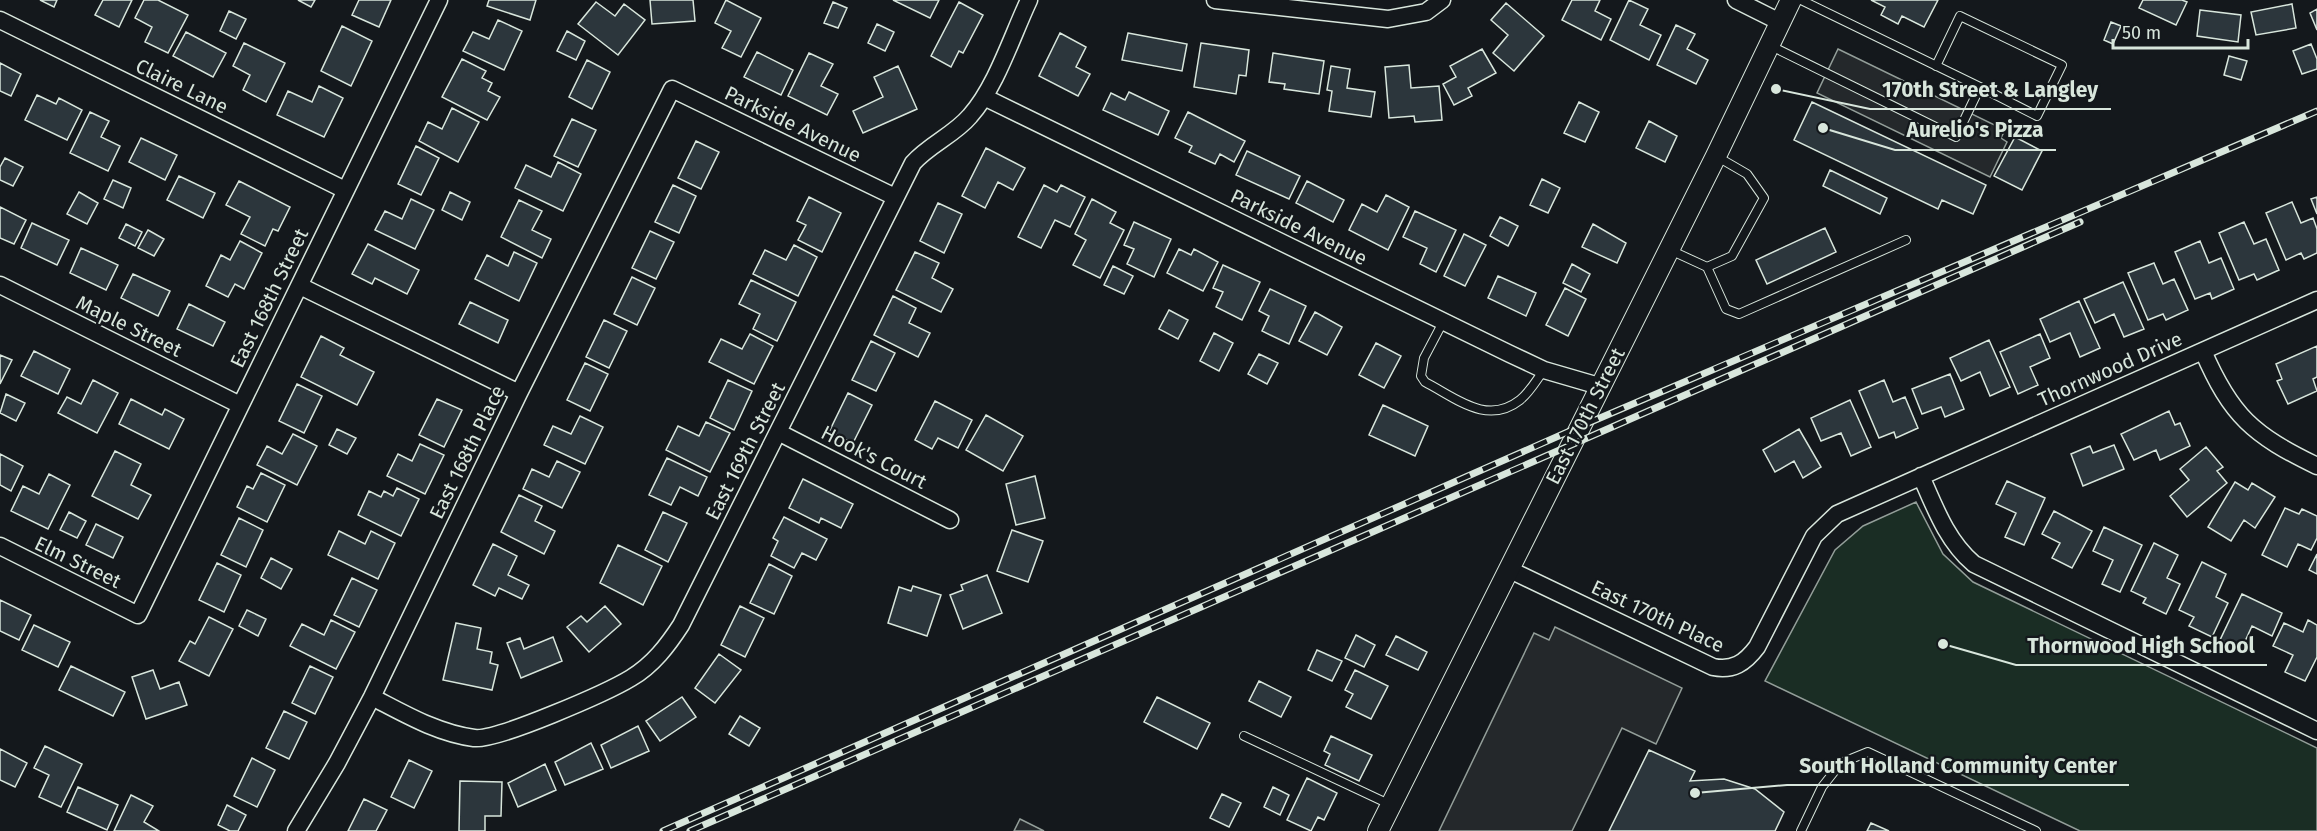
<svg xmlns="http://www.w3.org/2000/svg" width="2317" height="831" font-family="'Fira Sans',sans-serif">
<rect width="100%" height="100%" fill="#14181c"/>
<path fill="#1a2d24" stroke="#939e99" stroke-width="1.5" d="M1916,502L1943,554L1973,582L2317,748V831H2080L1765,681L1835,550L1863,526Z"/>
<path fill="#24282b" stroke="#939e99" stroke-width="1.5" d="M1838,49L2005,130L2001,138L2007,142L1990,177L1817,93Z
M1555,627L1682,688L1656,744L1622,728L1572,831H1439L1534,633L1549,640Z
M1020,819L1044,831H1014Z"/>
<path fill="#2c363c" stroke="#d8e6dc" stroke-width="1.5" d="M40,0H57L54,7Z
M103,0H132L119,27L95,15Z
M144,0H158L188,15L168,53L145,42L152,27L135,18Z
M298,0H315L311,7Z
M359,0H391L379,27L352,15Z
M489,0H536L530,20L487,6Z
M650,0H693L695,21L652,24Z
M726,0L761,18L741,57L722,48L731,31L715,23Z
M893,0H939L930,18Z
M1572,0H1600L1595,11L1611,19L1601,40L1562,20Z
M1629,0L1648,9L1640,25L1661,35L1649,60L1610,40Z
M1871,0H1938L1924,27L1902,16L1898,24L1881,15L1885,7Z
M2143,0H2182L2187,2L2176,25L2139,8Z
M596,2L615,16L624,4L645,20L618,55L578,24Z
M833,2L847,8L838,28L824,23Z
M959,2L983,15L963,53L959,51L951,67L931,56Z
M1506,3L1544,36L1514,71L1493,53L1508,35L1491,20Z
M2292,4L2296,28L2256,35L2251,12Z
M2317,9V30L2310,13Z
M2200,10L2241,15L2238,42L2197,36Z
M229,11L246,19L236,39L220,31Z
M498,20L522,31L504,70L463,51L473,32L489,39Z
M2111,22L2121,26L2113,44L2104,40Z
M877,24L894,32L885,51L868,43Z
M1676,25L1695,34L1687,49L1708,60L1696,84L1657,65Z
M342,26L372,41L351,86L321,71Z
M567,31L585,41L576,60L557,51Z
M186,32L226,53L213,77L173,56Z
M1060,33L1086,47L1076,67L1090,74L1078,96L1039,76Z
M1128,33L1187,44L1182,71L1122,60Z
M244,43L285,63L266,102L243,90L250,75L233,66Z
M1201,43L1249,50L1246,76L1239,75L1236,94L1194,87Z
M2311,44L2317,59V69L2302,74L2293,51Z
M1482,49L1496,73L1468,88L1472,96L1454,105L1443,84L1456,77L1450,66Z
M757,52L793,70L781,95L744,77Z
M809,53L833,64L821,86L838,94L827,115L788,96Z
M1273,53L1324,61L1319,94L1284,89L1285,84L1269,82Z
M2229,56L2247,61L2241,80L2224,75Z
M462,59L486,71L482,78L492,83L488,91L500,97L487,120L442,97Z
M587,60L610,72L592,109L569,97Z
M0,63L21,74L11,96L0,91Z
M1409,65L1411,88L1439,86L1442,120L1415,122L1414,116L1389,118L1385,67Z
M898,66L917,109L863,133L853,111L883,97L874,77Z
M1331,66L1350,69L1347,88L1375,92L1371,117L1329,111L1332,91L1327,90Z
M319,86L343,98L324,137L277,115L288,91L312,102Z
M1129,92L1169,111L1158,135L1103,110L1111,93L1125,100Z
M37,95L56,104L59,98L82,110L67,140L25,120Z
M1579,102L1599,112L1585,142L1564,133Z
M1812,102L1986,185L1973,214L1942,200L1938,209L1794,140Z
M452,108L479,122L458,162L419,141L428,122L442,129Z
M90,112L109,121L101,137L120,146L108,171L70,153Z
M1188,112L1245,141L1234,162L1220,154L1215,164L1189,152L1192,146L1175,138Z
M572,119L596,130L578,167L554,156Z
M1649,121L1677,136L1665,162L1636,148Z
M2015,137L2042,151L2022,190L1994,176Z
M141,138L177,155L165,180L129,162Z
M696,141L719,152L701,189L678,178Z
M416,146L439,158L421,195L398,184Z
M986,148L1025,168L1013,190L998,182L985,208L962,196Z
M1247,151L1300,176L1289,199L1236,175Z
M5,158L23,167L13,186L0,180V167Z
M558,162L581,174L563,211L515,188L526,165L551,177Z
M1830,170L1887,198L1880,214L1823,186Z
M179,176L215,193L203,218L167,200Z
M1542,179L1560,188L1548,213L1530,205Z
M113,180L131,188L123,208L104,199Z
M239,181L290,207L278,231L273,229L265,246L241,234L250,217L226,205Z
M1307,181L1344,200L1333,222L1296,203Z
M673,185L696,196L679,233L655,222Z
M1044,185L1057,192L1061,185L1085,197L1070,227L1055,220L1041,248L1018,237Z
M79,192L98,203L87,224L67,214Z
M450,192L470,202L462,220L442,210Z
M1386,195L1409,207L1388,250L1349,230L1362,204L1377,212Z
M809,197L841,213L822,252L798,240L806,225L797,221Z
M2317,197V214L2311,199Z
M411,199L434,210L415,249L375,230L385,211L402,219Z
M1092,199L1116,212L1110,223L1124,230L1100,278L1073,265L1086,240L1075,234Z
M519,200L542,211L532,230L551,239L542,258L501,237Z
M2292,202L2301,223L2313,218L2317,229V253L2304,259L2301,253L2286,260L2266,213Z
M938,203L962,214L944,253L920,241Z
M0,207L26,220L14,244L0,238Z
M1415,211L1456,230L1436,272L1420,264L1427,248L1403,237Z
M1500,217L1518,226L1508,246L1490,236Z
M1134,222L1171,239L1154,277L1127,264L1134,249L1124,245Z
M2244,222L2254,244L2266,239L2279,270L2257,280L2254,274L2239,280L2219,233Z
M32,223L69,240L57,265L21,248Z
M126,224L142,232L135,246L119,238Z
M1593,224L1626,243L1617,263L1582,247Z
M1825,228L1836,252L1767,284L1756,260Z
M148,230L164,239L154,256L138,248Z
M650,231L674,242L656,279L632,268Z
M1464,234L1486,245L1465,286L1444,276Z
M240,241L262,253L244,289L235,284L228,297L206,286L221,255L230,260Z
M2200,241L2209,263L2221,258L2234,289L2212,299L2210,293L2195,299L2175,252Z
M368,244L419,270L407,294L375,278L372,284L352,274Z
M794,245L817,257L798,296L753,274L765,250L786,260Z
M81,248L118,265L106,290L70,273Z
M1179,249L1191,255L1194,249L1218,262L1203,291L1167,273Z
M514,252L537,263L519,301L475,279L487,255L508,266Z
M915,252L939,263L932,278L953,289L941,312L896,290Z
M2154,263L2163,284L2174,279L2188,310L2166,320L2163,314L2148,320L2128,273Z
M1572,264L1590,274L1581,292L1563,283Z
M1223,265L1260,282L1242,320L1216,307L1223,292L1213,288Z
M1113,266L1133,276L1124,294L1104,285Z
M133,274L170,291L158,316L121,298Z
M1498,276L1536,293L1526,316L1488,298Z
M632,277L655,288L637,325L614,314Z
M751,280L796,302L777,341L753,329L760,314L739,304Z
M2123,282L2144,329L2124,337L2114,314L2095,323L2084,299Z
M1565,288L1586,299L1568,336L1546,325Z
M1270,289L1306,306L1289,344L1262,331L1269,316L1259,311Z
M893,296L916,308L909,323L930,333L918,357L874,335Z
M2079,301L2100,348L2080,357L2070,333L2050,342L2040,319Z
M470,302L508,320L498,343L459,324Z
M189,304L225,322L213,346L177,329Z
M1169,310L1188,320L1178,339L1159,329Z
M1315,312L1342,327L1327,355L1299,341Z
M604,320L627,331L609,368L586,357Z
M1214,333L1233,343L1219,371L1200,361Z
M750,334L773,346L754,384L709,362L721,339L742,349Z
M2040,334L2050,358L2030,367L2038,385L2018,394L2000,352Z
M321,336L344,348L340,355L374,372L357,405L301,377Z
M1989,340L2010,387L1990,396L1980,372L1961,381L1950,358Z
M871,341L895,353L876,391L852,380Z
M1376,343L1401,356L1384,388L1359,375Z
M2317,346V377L2313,379L2317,391L2288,404L2277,381L2282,379L2276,364Z
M34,351L70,369L58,394L21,376Z
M1259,354L1278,363L1267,384L1248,374Z
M0,355L12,360L0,384Z
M585,363L608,374L590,411L567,400Z
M1950,374L1964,409L1945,417L1941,407L1922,414L1912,389Z
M93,380L118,393L97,433L58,413L67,397L81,404Z
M728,380L752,391L734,430L710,418Z
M1884,380L1893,402L1905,397L1918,428L1896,438L1894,432L1879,438L1859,391Z
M297,384L322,396L304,433L279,421Z
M848,393L872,405L853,443L829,432Z
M6,394L25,403L16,421L0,413Z
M131,399L162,415L165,409L184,419L169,449L119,424Z
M437,399L462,410L444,447L419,435Z
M1850,400L1871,447L1851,456L1841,433L1821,441L1811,418Z
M935,401L972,420L958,448L938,438L932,449L915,440Z
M1383,405L1428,426L1415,456L1369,435Z
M2169,411L2175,425L2180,423L2190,446L2160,460L2156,450L2134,460L2121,434Z
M986,415L1023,436L1003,471L966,450Z
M580,416L603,427L585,464L544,445L553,426L571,434Z
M706,422L730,433L710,472L666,450L678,426L699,436Z
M337,429L356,438L347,454L329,445Z
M1799,429L1821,467L1803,478L1794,461L1775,472L1763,450Z
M293,434L317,446L297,485L257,465L267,446L282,454Z
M420,444L444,455L425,494L387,476L398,454L412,461Z
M2114,445L2124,469L2083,486L2071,454L2090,446L2093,453Z
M2206,447L2223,467L2217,471L2227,483L2187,517L2170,496L2189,480L2180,469Z
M115,451L141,464L131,485L151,495L138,519L92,496Z
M0,454L23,466L11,491L0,485Z
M667,458L707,477L698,496L680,487L671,505L649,495Z
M557,461L580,472L562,508L523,489L532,469L549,477Z
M261,473L285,485L267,522L237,507L247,486L253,489Z
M49,474L70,485L48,529L11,511L23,486L39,494Z
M1035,476L1045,518L1016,525L1006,484Z
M803,479L853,504L841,528L821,518L819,523L789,508Z
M2007,481L2045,498L2024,545L2005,537L2016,513L1996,504Z
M2235,482L2248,490L2252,483L2275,497L2255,528L2244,520L2231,541L2208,527Z
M397,488L419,499L401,536L358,515L369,491L381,497L384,491L393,496Z
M519,495L542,506L535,521L555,531L544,554L501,532Z
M2285,508L2299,514L2302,509L2317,516V538L2311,550L2298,544L2287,567L2262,555Z
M2054,511L2092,531L2072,568L2052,558L2060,543L2042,534Z
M69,512L86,521L77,538L60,530Z
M663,512L687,523L668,562L645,550Z
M784,517L827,539L816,560L802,553L794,568L771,556L778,541L773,538Z
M239,518L263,530L246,567L221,555Z
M96,524L123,537L113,558L86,545Z
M2104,527L2142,545L2120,592L2102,584L2113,560L2093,551Z
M1012,530L1043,541L1028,582L997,571Z
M339,531L365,544L371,531L395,543L378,579L328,555Z
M2154,543L2178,555L2167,578L2180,584L2166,614L2143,603L2146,598L2131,591Z
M493,544L517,556L508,575L529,585L522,599L499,588L495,596L473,585Z
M618,545L662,566L643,605L600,583Z
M2317,554V574L2309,570Z
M271,558L292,569L281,589L261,578Z
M2202,562L2226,574L2216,597L2228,603L2212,637L2189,626L2194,617L2179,610Z
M217,563L241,575L224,612L199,600Z
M769,564L792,576L774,614L750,603Z
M987,575L1002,613L963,629L950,595L963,590L961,585Z
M352,578L377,590L359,627L334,615Z
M913,586L941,595L927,636L888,623L899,587L911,591Z
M2242,594L2282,613L2272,636L2252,626L2241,650L2220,640Z
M0,600L31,615L19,640L0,631Z
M605,606L621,624L589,652L567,627L581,616L587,622Z
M740,606L764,618L745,657L721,645Z
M247,610L266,619L258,636L239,626Z
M209,617L233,629L209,676L179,661L190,641L195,644Z
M331,620L355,632L336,669L290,646L302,624L324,635Z
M2308,620L2317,625V657L2305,681L2285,672L2293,655L2273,646L2284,623L2303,632Z
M456,623L481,628L477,649L492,652L490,663L498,665L492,690L443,680Z
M34,625L70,642L58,667L22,650Z
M1356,635L1375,645L1364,667L1345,658Z
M1396,636L1427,652L1418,670L1386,655Z
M553,637L562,661L521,678L507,643L520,638L524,649Z
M1317,650L1342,661L1332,681L1308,670Z
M719,654L741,670L715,703L695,688Z
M71,666L125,692L113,716L59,690Z
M310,666L333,677L315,714L292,703Z
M153,670L160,689L179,682L187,705L146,719L132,677Z
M1355,670L1388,686L1371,719L1346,707L1353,694L1345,690Z
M1259,681L1291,697L1281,717L1249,701Z
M682,697L696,717L660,741L646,721Z
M1157,697L1210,723L1197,749L1144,722Z
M284,711L307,722L289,759L266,748Z
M740,716L760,728L749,746L729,734Z
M638,726L649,751L611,768L601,745Z
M1331,736L1372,755L1359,781L1325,765L1330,754L1324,751Z
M591,743L603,769L565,785L555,762Z
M45,746L82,764L61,807L39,797L49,775L34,768Z
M0,749L27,763L15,787L0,780Z
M1649,750L1695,771L1690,781L1724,779L1755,789L1784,812L1775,831H1609Z
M252,758L275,770L257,807L234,796Z
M409,760L432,771L414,808L391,797Z
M545,764L556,790L518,807L508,783Z
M1307,778L1337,793L1324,820L1318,817L1311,831L1287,820Z
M460,781L502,782L501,816H485V831H459Z
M78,787L118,805L107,830L67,812Z
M1273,787L1289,795L1280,815L1264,807Z
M1222,794L1241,803L1229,827L1210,818Z
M131,795L153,806L144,822L159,831H114Z
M364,799L387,810L376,831H348Z
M227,805L246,815L238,831H230L218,825Z
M1871,823L1889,831H1867Z"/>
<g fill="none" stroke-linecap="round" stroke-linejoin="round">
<defs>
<path id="service" d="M1769,45L1956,137L1980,87L1801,0
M1936,66L1960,16L2062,65L2037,116L1980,87
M1670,250L1707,267L1732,256L1764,198L1747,174L1716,156
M1707,267L1726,309L1739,314L1906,240
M1443,322L1424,358L1421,376L1425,382C1456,398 1487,426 1520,400C1530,392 1537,379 1544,370
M1244,736L1391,805
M1801,831L1822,787L1841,763L1868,752L2036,831"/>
<path id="minor" d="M1215,0L1388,19L1426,12L1442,0
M1736,0L1780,22
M0,20L345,190
M984,97L1510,354L1544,370L1599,386
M0,285L240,405
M300,286L519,393
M2203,351C2231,416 2253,435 2317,466
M778,432L950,520
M1921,476C1935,508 1947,541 1974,564L2317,731
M0,546L138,615L439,0
M1508,569L1713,667C1733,671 1745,663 1757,647L1814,536L1837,514L2317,300
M372,697C405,714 437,733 474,738C497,741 608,692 631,678C653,665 668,645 681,625L913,163C930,144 954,135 970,116C996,87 1012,36 1029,0
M296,831L337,763L372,697L519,393L672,89L895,197"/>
<path id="tertiary" d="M1378,831L1716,156L1791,0"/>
</defs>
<use href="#service" stroke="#d8e6dc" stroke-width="10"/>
<use href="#minor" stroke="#d8e6dc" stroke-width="19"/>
<use href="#tertiary" stroke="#d8e6dc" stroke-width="22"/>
<use href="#service" stroke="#14181c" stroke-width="8"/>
<use href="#minor" stroke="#14181c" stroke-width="16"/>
<use href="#tertiary" stroke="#14181c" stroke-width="20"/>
<defs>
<path id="rail" d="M663,831L1579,427L2317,111
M690,831L2080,222"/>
</defs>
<use href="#rail" stroke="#d8e6dc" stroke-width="7"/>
<use href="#rail" stroke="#14181c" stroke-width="4.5" stroke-dasharray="14" stroke-linecap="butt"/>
</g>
<g text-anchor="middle" stroke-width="4.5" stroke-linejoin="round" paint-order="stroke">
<g font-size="20" fill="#d8e6dc" stroke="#14181c">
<text transform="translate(182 86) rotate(26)" y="7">Claire Lane</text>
<text transform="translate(793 124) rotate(26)" y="7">Parkside Avenue</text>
<text transform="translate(1299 227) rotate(26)" y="7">Parkside Avenue</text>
<text transform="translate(269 298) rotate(-64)" y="7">East 168th Street</text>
<text transform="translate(129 326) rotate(26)" y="7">Maple Street</text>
<text transform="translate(2110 369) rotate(-24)" y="7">Thornwood Drive</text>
<text transform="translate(1585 416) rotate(-63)" y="7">East 170th Street</text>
<text transform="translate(745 451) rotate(-63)" y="7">East 169th Street</text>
<text transform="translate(467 452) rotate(-64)" y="7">East 168th Place</text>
<text transform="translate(874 457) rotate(27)" y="7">Hook's Court</text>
<text transform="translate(78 562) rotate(26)" y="7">Elm Street</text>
<text transform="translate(1658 616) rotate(25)" y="7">East 170th Place</text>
</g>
</g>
<path fill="none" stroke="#d8e6dc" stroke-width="2" d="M1776 89L1870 109H2111M1823 128L1895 150H2056M1943 644L2016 665H2267M1695 793L1787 785H2129"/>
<g fill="#d8e6dc" stroke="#14181c" stroke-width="2">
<circle cx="1776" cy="89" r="6"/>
<circle cx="1823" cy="128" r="6"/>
<circle cx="1943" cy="644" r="6"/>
<circle cx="1695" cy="793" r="6"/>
</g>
<g font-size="21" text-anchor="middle" font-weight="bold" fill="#d8e6dc" stroke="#14181c" stroke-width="4.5" stroke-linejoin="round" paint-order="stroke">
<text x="1990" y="97">170th Street &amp; Langley</text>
<text x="1975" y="137">Aurelio's Pizza</text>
<text x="2141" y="653">Thornwood High School</text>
<text x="1958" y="773">South Holland Community Center</text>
</g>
<path d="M2113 39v9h135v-9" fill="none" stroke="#d8e6dc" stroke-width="3"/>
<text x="2122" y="39" font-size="18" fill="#d8e6dc" stroke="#14181c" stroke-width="4.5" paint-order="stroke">50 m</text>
</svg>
